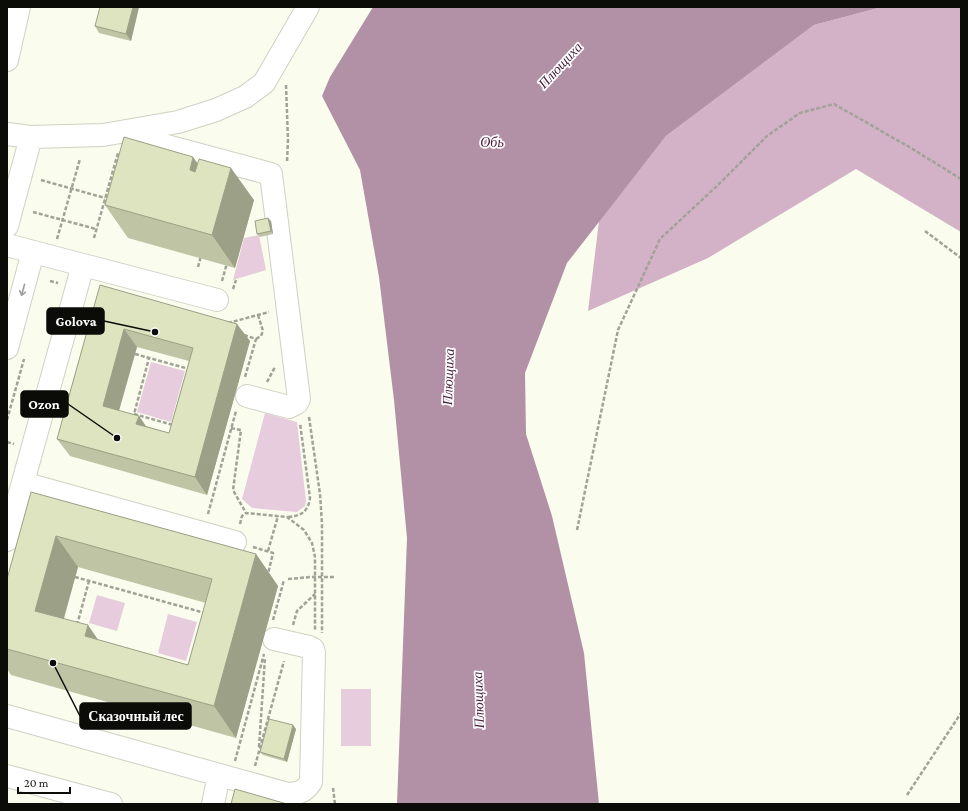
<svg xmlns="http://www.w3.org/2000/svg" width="968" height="811" font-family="'Crimson Pro',serif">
<rect width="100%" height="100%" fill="#fafcee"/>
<path fill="#e7ccdd" d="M259,235L266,270L233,280L244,238Z
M151,362L185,371L171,422L137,412Z
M265,413L297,422L306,501L305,506L297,512L252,508L242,499Z
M97,595L125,603L117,631L89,623Z
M168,614L197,622L186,661L158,653Z
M341,689H371V746H341Z"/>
<path fill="#d3b1c7" d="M882,7H961V232L856,169L708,258L588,311L599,221L666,136L814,25Z"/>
<path fill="#b291a6" d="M373,7H882L814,25L666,136L567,263L525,373L526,434L552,516L584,653L599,804H397L407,538L394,400L379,277L360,170L322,96L330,77Z"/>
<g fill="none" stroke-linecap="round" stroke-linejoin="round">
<defs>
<path id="minor" d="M7,60L19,7
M132,131L156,143L271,174L299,399L297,403L289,407L247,396
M7,134L31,137L103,135L178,122L216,110L245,97L264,83L308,7
M7,226L31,137
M7,245L83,265L7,540
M83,265L217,300
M7,348L33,252
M23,483L235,542
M7,716L288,794C300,793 304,792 311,782L314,653L313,649L309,647L274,639
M7,776L111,804
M213,804L219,775"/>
</defs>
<use href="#minor" stroke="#cfd1c4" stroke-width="24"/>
<path stroke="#a1a298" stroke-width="2.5" stroke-dasharray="4 2" stroke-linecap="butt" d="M286,85L288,140L287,162
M41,180L105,198
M33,212L96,229
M925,231L961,258
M94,238L118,153
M57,239L80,159
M198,267L201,256
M50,281L58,283
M222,281L227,263
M233,289L236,280
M228,323L269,312
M244,335L256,339L245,377
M256,339L261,336L263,331L258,315
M135,354L189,369L188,371
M267,382L275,367
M134,414L173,425
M309,417L320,494L322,524V633
M133,418L149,358
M7,420L24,359
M231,428L241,430L233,490L246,513
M7,442L14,444
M208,514L236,411
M288,517C301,516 308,512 310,498L300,423
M240,524L242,516L246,513L287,517L304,530L312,543L315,557V630
M577,530L618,330L660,239L718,185L767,136L800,113L834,104L911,148L961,179
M253,547L273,553L268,574
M268,551L278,516
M75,577L205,613
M288,579L311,577H334
M273,620L284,580
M77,625L89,581
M293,625L297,611L315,594
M259,747L265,658
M235,761L264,654
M255,766L284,661
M333,788L335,804
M907,795L961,713"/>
<use href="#minor" stroke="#fff" stroke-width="22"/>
</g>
<path fill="#bfc4a4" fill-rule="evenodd" d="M139,7L131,41L99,33L95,26Z
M197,163L254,200L235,268L128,238L105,205Z
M268,218L271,221L273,234L260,237L257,234Z
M100,285L250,341L207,495L70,456L57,439ZM137,347L189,361L169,433L146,426L139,416L119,411Z
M31,492L256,554L278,586L236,738L11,675L7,669V649ZM78,567L206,603L188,665L98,640L64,619Z
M296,729L287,762L263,755L260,752Z"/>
<path fill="#9ba086" d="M133,7H139L131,41L126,34Z
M193,157L216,189L190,170Z
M231,168L254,200L235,268L212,235Z
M268,218L271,221L273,234L271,231Z
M237,324L250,341L207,495L195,477Z
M124,329L137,347L115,424L103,406Z
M139,416L151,434L136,424Z
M56,536L78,567L57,642L35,611Z
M256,554L278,586L236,738L214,706Z
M88,625L110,657L85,636Z
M293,725L296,729L287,762L284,759Z"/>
<path fill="#dee4bf" stroke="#9ba086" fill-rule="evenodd" d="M100,7H133L126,34L95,26Z
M124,137L193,157L190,170L195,172L199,159L231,168L212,235L105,205Z
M268,218L271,231L257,234L255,221Z
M100,285L237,324L195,477L57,439ZM124,329L193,348L169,433L136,424L139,416L103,406Z
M31,492L256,554L214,706L7,649V579ZM56,536L212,579L188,665L85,636L88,625L35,611Z
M269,719L293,725L284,759L260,752Z
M235,789L287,804H231Z"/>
<defs><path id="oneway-shaft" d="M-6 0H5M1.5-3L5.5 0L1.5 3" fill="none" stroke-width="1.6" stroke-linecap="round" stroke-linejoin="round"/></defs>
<use stroke="#9d9e9c" href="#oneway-shaft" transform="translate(23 290) rotate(105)"/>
<g text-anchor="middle" stroke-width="3.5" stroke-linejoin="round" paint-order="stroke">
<g font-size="14" font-style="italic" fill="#4c2140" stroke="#fff">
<text transform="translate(560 65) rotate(-47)" y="5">Плющиха</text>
<text x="492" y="147">Обь</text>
<text transform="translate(448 377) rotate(-88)" y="5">Плющиха</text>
<text transform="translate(478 700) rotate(-92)" y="5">Плющиха</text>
</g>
</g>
<path fill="none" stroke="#0b0c08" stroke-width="1.5" d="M155 332L104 321M117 438L68 404M53 663L80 716"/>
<g fill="#0b0c08" stroke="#fff" stroke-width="1.5">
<circle cx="155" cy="332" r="4"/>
<circle cx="117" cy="438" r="4"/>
<circle cx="53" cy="663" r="4"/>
</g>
<g fill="#0b0c08" stroke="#0b0c08" stroke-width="1.5">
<rect x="47" y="308" width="57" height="26" rx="4"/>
<rect x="21" y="391" width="47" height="26" rx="4"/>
<rect x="80" y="703" width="111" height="26" rx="4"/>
</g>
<g font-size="14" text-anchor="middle" font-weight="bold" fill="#fff">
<text x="76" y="326">Golova</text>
<text x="44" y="409">Ozon</text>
<text x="136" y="721">Сказочный лес</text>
</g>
<rect width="968" height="811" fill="none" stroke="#0b0c08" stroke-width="16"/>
<path d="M18 787v6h52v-6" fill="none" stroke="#0b0c08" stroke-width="2"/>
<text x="24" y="787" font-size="12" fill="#0b0c08" stroke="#ffffff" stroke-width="3" paint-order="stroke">20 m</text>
</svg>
